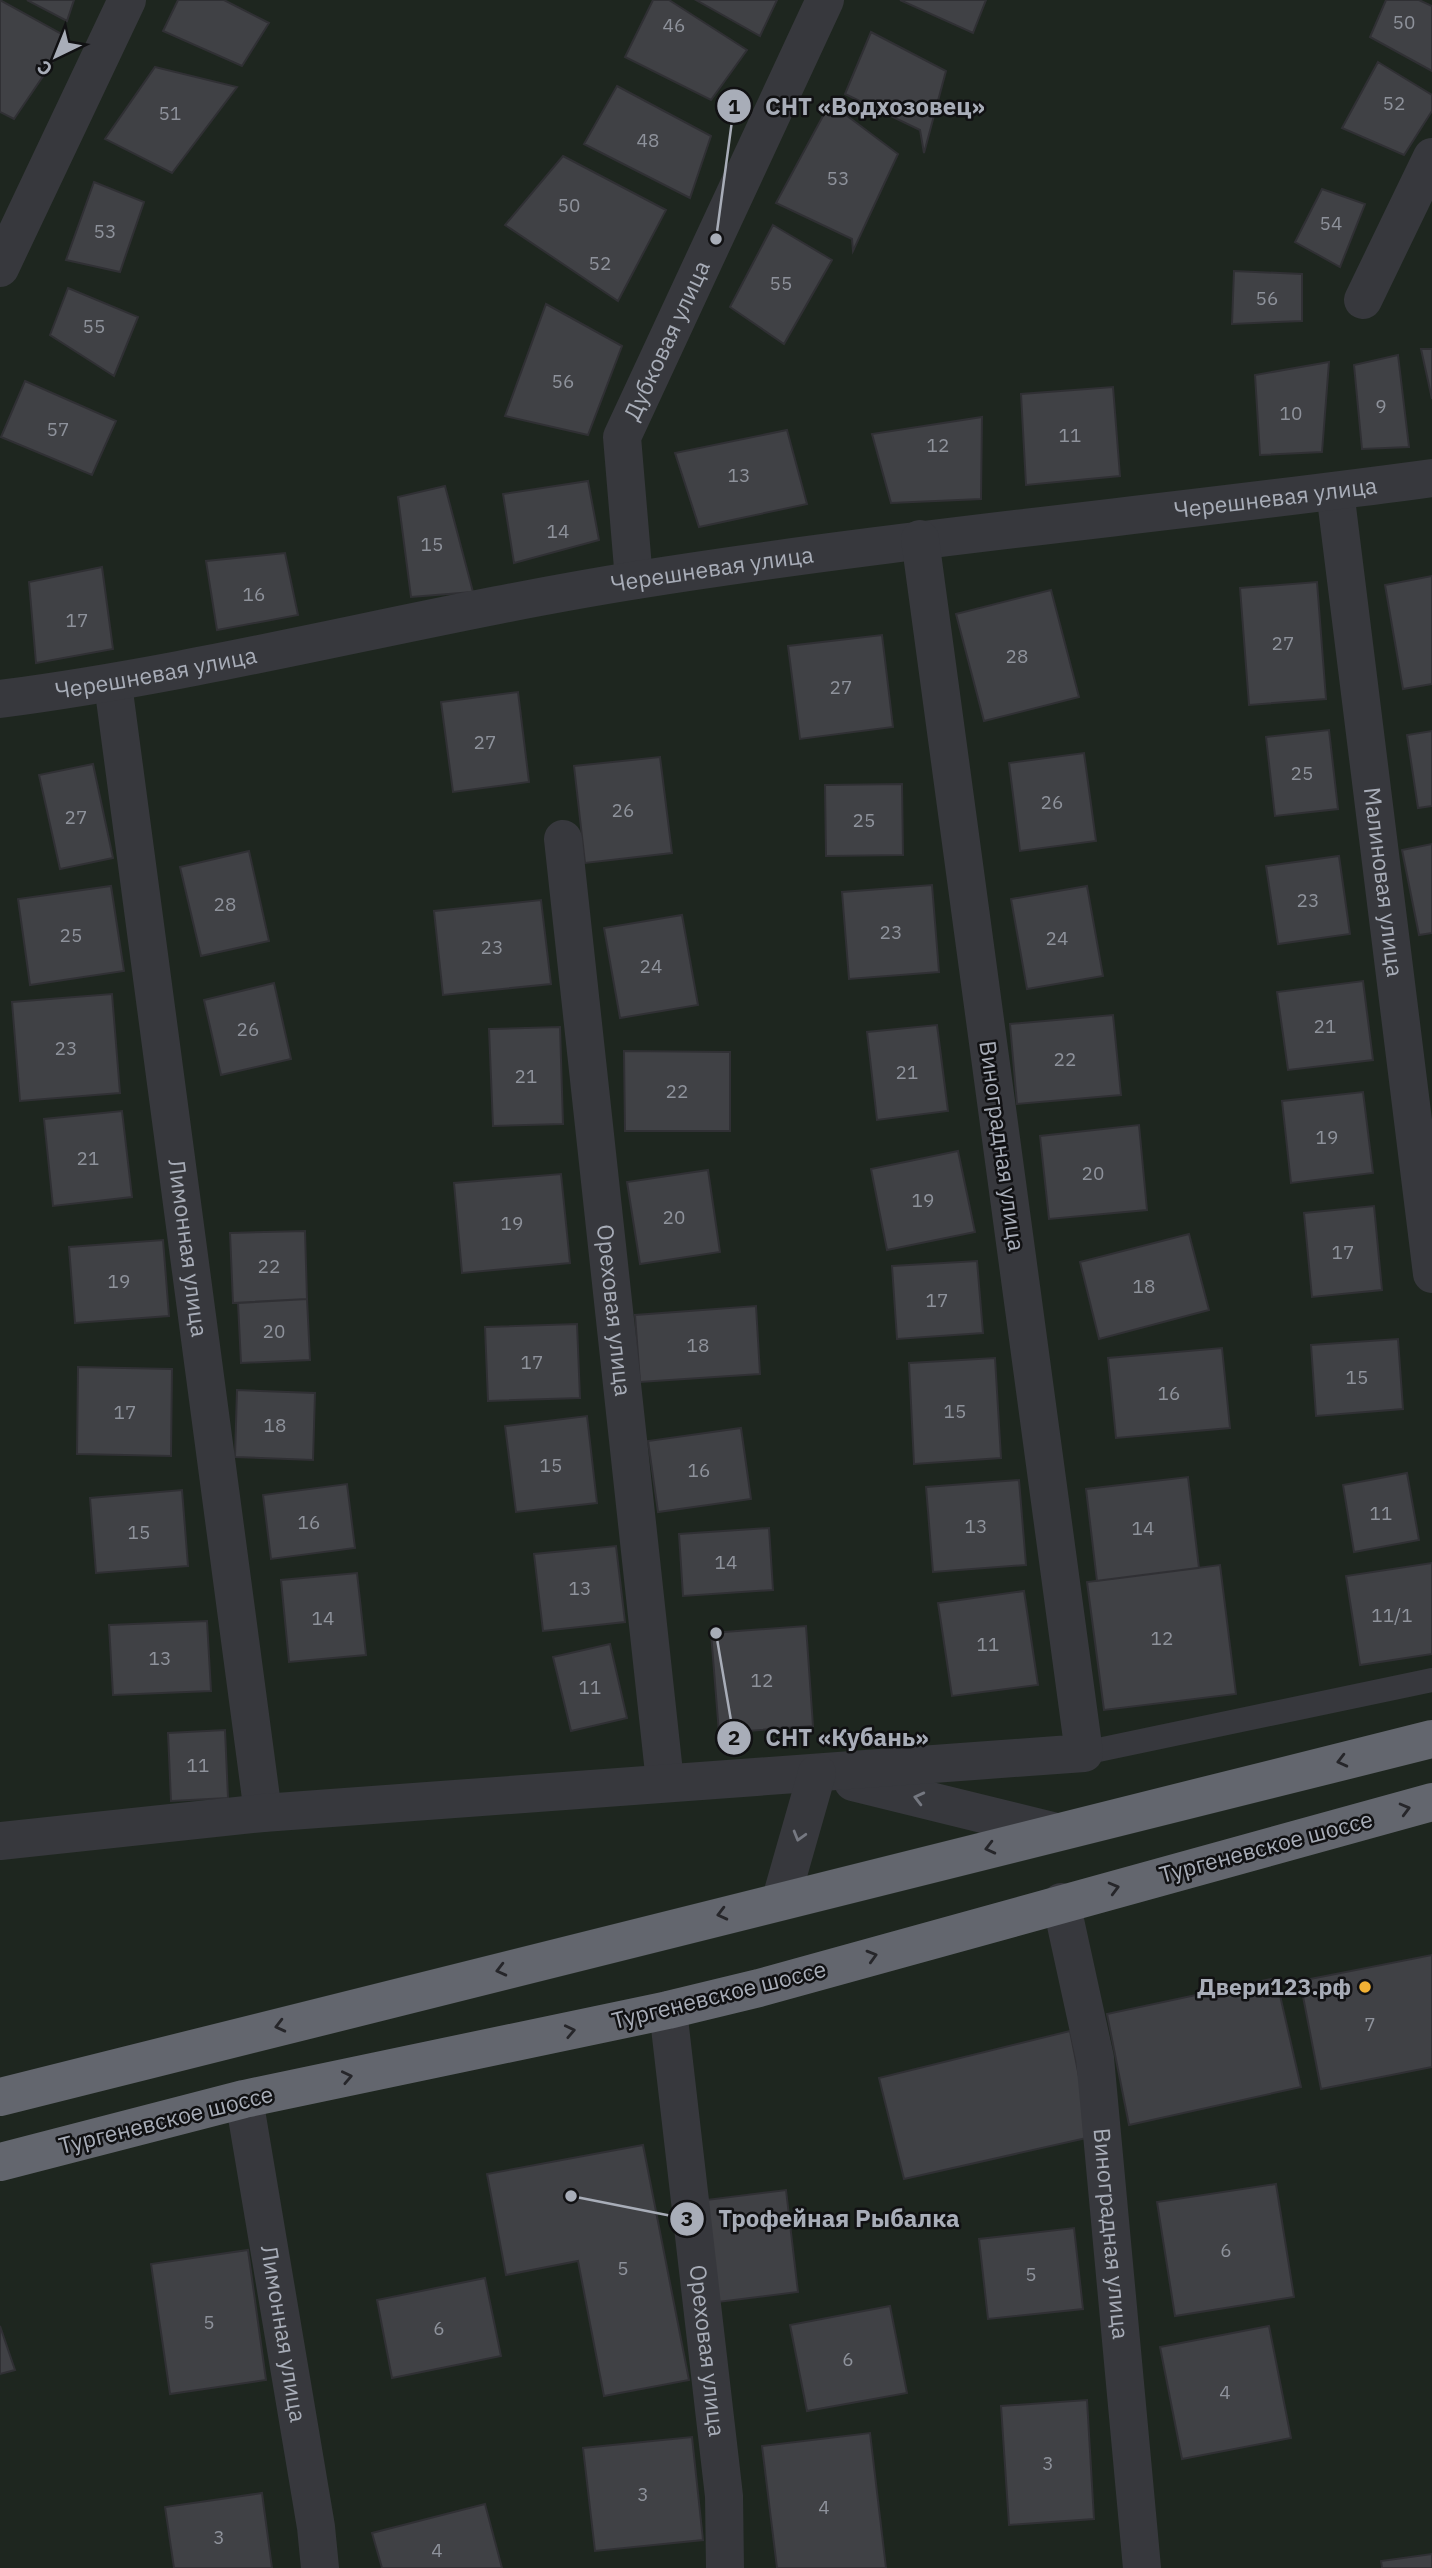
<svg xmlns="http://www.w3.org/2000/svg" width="1432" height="2568" font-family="'IBM Plex Sans',sans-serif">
<rect width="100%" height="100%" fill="#161618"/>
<path fill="#1e261f" d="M0,0H1432V2568H0Z"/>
<path fill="#404145" stroke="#303034" stroke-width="2" d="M0,0L69,38L14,119L0,112Z
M27,0H74L67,21Z
M178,0H224L269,23L242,66L163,31Z
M653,0H669L747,50L711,100L625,57Z
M696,0H777L760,36Z
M900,0H986L973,33Z
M1386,0H1419L1432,6V71L1370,37Z
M871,32L946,71L924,153L920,130L845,94Z
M1378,62L1432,95V111L1404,155L1342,128Z
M155,67L237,87L172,173L105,139Z
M617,86L711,136L690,198L584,144Z
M830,103L898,154L853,251L852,239L776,203Z
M563,156L666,210L618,301L505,225Z
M94,182L144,202L120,272L66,260Z
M1322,189L1365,204L1340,267L1295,242Z
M773,225L832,260L784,344L730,307Z
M1234,271L1302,274V321L1232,324Z
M68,288L138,317L114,376L50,335Z
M546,304L622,346L588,435L505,416Z
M1421,349H1432V399Z
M1398,355L1409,447L1362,449L1354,365Z
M1329,362L1322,452L1260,455L1255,375Z
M25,381L116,421L92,475L1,437Z
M1113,387L1120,476L1026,485L1021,394Z
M982,417L981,499L891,503L872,434Z
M787,430L807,504L699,527L675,453Z
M588,481L599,540L514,563L503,494Z
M445,486L473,592L411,597L398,497Z
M285,553L298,615L217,630L206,561Z
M102,567L113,649L36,663L29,582Z
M1432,576V684L1403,689L1385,585Z
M1317,582L1326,699L1249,705L1240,588Z
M1051,590L1079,697L984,721L956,614Z
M882,635L893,727L800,739L788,646Z
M518,692L529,782L453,792L441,702Z
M1329,730L1338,809L1275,816L1266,737Z
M1432,731V806L1418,808L1407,735Z
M1084,753L1096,841L1020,851L1009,763Z
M660,757L672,853L585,863L574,766Z
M93,764L113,858L60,869L39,775Z
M902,784L903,855L826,856L825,785Z
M1432,844V933L1419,935L1402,850Z
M249,851L269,941L201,956L180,867Z
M1339,856L1350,934L1278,944L1266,866Z
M932,885L939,972L849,979L842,892Z
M111,886L124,971L30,985L18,899Z
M1087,886L1103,976L1027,989L1011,899Z
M541,900L551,984L443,995L434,911Z
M682,915L698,1005L620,1018L604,928Z
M1363,981L1373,1060L1288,1070L1277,992Z
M274,983L291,1059L221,1075L204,1000Z
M112,994L120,1093L20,1101L12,1002Z
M1113,1015L1121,1095L1017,1104L1010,1024Z
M937,1025L948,1111L877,1120L867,1032Z
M560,1027L563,1124L493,1126L489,1029Z
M624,1051L730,1052V1131H625Z
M1363,1092L1373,1173L1291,1183L1282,1101Z
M122,1111L132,1197L53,1206L44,1119Z
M1139,1125L1147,1210L1049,1219L1040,1136Z
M958,1151L975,1232L887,1250L871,1169Z
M708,1170L720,1252L640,1264L627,1182Z
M561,1174L570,1263L462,1273L454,1183Z
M1374,1206L1382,1290L1312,1297L1304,1213Z
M305,1231L307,1299L233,1303L230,1233Z
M1189,1234L1209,1310L1099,1339L1080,1262Z
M163,1240L169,1316L75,1323L69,1247Z
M977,1261L983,1333L897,1339L892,1266Z
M307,1299L310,1360L241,1363L238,1303Z
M756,1306L760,1374L640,1382L635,1315Z
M577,1324L580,1398L488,1401L485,1327Z
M1398,1339L1403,1409L1316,1416L1311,1345Z
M1222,1348L1230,1428L1116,1438L1108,1358Z
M995,1358L1001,1458L914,1464L909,1363Z
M78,1367L172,1369L171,1456L77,1454Z
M237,1390L315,1393L313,1460L235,1457Z
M587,1416L597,1503L516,1512L505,1426Z
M741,1428L751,1499L658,1512L648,1441Z
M1407,1473L1419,1540L1354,1552L1343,1485Z
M1188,1477L1199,1568L1097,1581L1086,1489Z
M1019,1480L1026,1565L933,1572L926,1487Z
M347,1484L355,1548L271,1559L263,1495Z
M182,1490L188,1566L96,1573L90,1498Z
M769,1528L773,1590L683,1596L679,1534Z
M616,1546L625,1622L543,1631L534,1554Z
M1432,1563V1654L1360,1665L1346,1576Z
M1220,1565L1236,1694L1104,1710L1087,1582Z
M357,1573L366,1655L289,1662L281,1580Z
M1024,1591L1038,1685L952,1696L938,1603Z
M207,1621L211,1691L113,1695L109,1625Z
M806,1626L813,1726L719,1733L711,1633Z
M610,1644L627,1718L571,1731L553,1657Z
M225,1730L228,1798L171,1801L168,1733Z
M1432,1955V2067L1321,2089L1300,1981Z
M1276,1978L1301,2087L1129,2125L1107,2014Z
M1070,2031L1091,2137L904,2179L879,2078Z
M643,2145L689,2380L604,2396L578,2261L506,2275L487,2174Z
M1276,2184L1294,2297L1175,2316L1157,2202Z
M786,2190L798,2292L718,2302L706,2200Z
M1074,2228L1083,2309L988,2319L979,2239Z
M248,2250L266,2380L170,2394L151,2264Z
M485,2278L501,2356L392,2378L377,2300Z
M890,2306L907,2393L807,2411L790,2325Z
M0,2326L15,2370L0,2374Z
M1269,2326L1291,2438L1182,2459L1160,2347Z
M1087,2400L1094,2519L1009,2525L1001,2406Z
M870,2433L886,2568H777L762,2446Z
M692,2437L703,2540L595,2551L583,2448Z
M262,2493L272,2568H174L165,2507Z
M485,2504L502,2568H382L372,2533Z
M1432,2554V2568H1382L1381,2561Z"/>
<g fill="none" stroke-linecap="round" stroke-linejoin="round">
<path stroke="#37383d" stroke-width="24" d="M1084,1753L1432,1680"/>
<g stroke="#37383d" stroke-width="38">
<path d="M0,268L127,0"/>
<path d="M1363,300L1432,157"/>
<path id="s1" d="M1335,491L1432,1274"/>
<path id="s2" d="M634,580L622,437L825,0"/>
<path id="s3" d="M113,684L263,1813"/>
<path id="s4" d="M0,699C215,671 424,614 637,580C901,538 1167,514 1432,478"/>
<path id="s5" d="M563,839L665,1782"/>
<path d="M853,1782L1056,1832"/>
<path d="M0,1841L263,1813L1084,1753L920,539"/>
<path d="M781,1899L817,1773"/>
<path id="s6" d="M1061,1902L1095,2058L1142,2568"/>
<path id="s7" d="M668,2010L724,2496L725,2568"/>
<path id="s8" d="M244,2099L316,2527L320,2568"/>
</g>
<path stroke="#63666e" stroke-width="38" d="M0,2097L1432,1739
M0,2162L244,2099L668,2010L759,1988L1432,1802"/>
</g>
<defs><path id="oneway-chevron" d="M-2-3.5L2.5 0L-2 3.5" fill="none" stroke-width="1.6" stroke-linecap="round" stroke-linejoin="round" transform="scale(1.75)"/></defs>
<g stroke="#26262a">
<use href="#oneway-chevron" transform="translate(1342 1761) rotate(166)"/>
<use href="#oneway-chevron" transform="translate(1405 1809) rotate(-15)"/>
<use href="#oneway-chevron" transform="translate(990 1848) rotate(166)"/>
<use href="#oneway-chevron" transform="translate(1114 1888) rotate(-15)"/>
<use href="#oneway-chevron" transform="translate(722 1914) rotate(166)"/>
<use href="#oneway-chevron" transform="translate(872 1956) rotate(-16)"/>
<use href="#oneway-chevron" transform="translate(501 1970) rotate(166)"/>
<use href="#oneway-chevron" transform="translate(280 2026) rotate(166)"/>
<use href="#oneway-chevron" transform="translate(570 2031) rotate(-12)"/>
<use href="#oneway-chevron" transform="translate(347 2077) rotate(-12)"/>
</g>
<g stroke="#757881">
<use href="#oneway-chevron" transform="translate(919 1798) rotate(-166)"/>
<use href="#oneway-chevron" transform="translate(799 1836) rotate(106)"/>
</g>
<circle fill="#f2b134" stroke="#111113" stroke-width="2.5" cx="1365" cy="1987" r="7"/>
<g text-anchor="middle" stroke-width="5" stroke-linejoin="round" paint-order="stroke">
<g font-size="19" fill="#8e929b">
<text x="1404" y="29">50</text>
<text x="674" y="32">46</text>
<text x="1394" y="110">52</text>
<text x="170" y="120">51</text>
<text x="648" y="147">48</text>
<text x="838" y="185">53</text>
<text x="569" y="212">50</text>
<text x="1331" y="230">54</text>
<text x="105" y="238">53</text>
<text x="600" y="270">52</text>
<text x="781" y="290">55</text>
<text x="1267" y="305">56</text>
<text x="94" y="333">55</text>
<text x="563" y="388">56</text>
<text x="1381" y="413">9</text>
<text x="1291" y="420">10</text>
<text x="58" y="436">57</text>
<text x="1070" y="442">11</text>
<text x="938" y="452">12</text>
<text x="739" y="482">13</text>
<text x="558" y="538">14</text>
<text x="432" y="551">15</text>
<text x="254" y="601">16</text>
<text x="77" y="627">17</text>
<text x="1283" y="650">27</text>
<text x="1017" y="663">28</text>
<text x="841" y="694">27</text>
<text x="485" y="749">27</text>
<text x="1302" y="780">25</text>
<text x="1052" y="809">26</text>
<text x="623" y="817">26</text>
<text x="76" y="824">27</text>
<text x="864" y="827">25</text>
<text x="1308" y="907">23</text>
<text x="225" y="911">28</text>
<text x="891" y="939">23</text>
<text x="71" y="942">25</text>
<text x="1057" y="945">24</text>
<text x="492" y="954">23</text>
<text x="651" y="973">24</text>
<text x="1325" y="1033">21</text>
<text x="248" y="1036">26</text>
<text x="66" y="1055">23</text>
<text x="1065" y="1066">22</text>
<text x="907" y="1079">21</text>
<text x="526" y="1083">21</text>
<text x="677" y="1098">22</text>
<text x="1327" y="1144">19</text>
<text x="88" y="1165">21</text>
<text x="1093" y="1180">20</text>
<text x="923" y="1207">19</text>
<text x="674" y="1224">20</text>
<text x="512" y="1230">19</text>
<text x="1343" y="1259">17</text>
<text x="269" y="1273">22</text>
<text x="119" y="1288">19</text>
<text x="1144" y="1293">18</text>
<text x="937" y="1307">17</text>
<text x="274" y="1338">20</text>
<text x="698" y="1352">18</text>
<text x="532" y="1369">17</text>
<text x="1357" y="1384">15</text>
<text x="1169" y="1400">16</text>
<text x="955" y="1418">15</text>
<text x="125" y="1419">17</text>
<text x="275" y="1432">18</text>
<text x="551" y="1472">15</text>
<text x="699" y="1477">16</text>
<text x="1381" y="1520">11</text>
<text x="309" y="1529">16</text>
<text x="976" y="1533">13</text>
<text x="1143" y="1535">14</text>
<text x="139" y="1539">15</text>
<text x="726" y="1569">14</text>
<text x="580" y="1595">13</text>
<text x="1392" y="1622">11/1</text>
<text x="323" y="1625">14</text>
<text x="1162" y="1645">12</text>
<text x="988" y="1651">11</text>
<text x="160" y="1665">13</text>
<text x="762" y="1687">12</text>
<text x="590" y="1694">11</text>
<text x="198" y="1772">11</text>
<text x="1370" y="2031">7</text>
<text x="1226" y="2257">6</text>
<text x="623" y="2275">5</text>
<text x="1031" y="2281">5</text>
<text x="209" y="2329">5</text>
<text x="439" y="2335">6</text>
<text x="848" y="2366">6</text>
<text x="1225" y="2399">4</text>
<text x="1048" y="2470">3</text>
<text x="643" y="2501">3</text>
<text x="824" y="2514">4</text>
<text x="219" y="2544">3</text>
<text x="437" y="2557">4</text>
</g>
<g font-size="23" fill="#a8adb8" stroke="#111113">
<text dy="8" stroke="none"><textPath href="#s2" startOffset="250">Дубковая улица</textPath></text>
<text dy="8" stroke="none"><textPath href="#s4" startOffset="1292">Черешневая улица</textPath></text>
<text dy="8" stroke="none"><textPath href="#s4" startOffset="724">Черешневая улица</textPath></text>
<text dy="8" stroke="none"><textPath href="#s4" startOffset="158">Черешневая улица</textPath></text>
<text dy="8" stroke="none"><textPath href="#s1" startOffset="394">Малиновая улица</textPath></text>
<text transform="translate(1002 1146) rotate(82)" y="8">Виноградная улица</text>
<text dy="8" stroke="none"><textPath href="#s3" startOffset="569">Лимонная улица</textPath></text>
<text dy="8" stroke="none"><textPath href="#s5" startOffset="474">Ореховая улица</textPath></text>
<text transform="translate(1266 1847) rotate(-15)" y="8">Тургеневское шоссе</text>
<text transform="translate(719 1995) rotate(-14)" y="8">Тургеневское шоссе</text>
<text transform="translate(166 2120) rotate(-14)" y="8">Тургеневское шоссе</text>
<text dy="8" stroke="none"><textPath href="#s6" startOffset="336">Виноградная улица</textPath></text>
<text dy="8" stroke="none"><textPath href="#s8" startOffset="238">Лимонная улица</textPath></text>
<text dy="8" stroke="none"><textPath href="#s7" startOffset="343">Ореховая улица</textPath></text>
</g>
<g font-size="23" font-weight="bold" fill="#a8adb8" stroke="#111113" text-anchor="end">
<text x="1351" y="1995">Двери123.рф</text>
</g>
</g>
<path fill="none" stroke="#a8adb8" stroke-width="2.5" d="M716 239L734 106M716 1633L734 1738M571 2196L687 2219"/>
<g fill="#a8adb8" stroke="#111113" stroke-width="2.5">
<circle cx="716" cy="239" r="7"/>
<circle cx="716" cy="1633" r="7"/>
<circle cx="571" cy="2196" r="7"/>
<circle cx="734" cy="106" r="18"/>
<circle cx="734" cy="1738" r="18"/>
<circle cx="687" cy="2219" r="18"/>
</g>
<g font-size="21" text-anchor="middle" font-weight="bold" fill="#111">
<text x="734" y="114">1</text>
<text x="734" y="1745">2</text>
<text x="687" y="2226">3</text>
</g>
<g font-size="24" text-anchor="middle" font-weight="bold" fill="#a8adb8" stroke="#111113" stroke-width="5" stroke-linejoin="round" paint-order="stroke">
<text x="875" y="115">СНТ «Водхозовец»</text>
<text x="847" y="1746">СНТ «Кубань»</text>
<text x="839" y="2227">Трофейная Рыбалка</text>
</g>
<g transform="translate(56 56) rotate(223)" stroke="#111113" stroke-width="5" paint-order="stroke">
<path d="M0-5L12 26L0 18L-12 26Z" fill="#a8adb8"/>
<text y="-10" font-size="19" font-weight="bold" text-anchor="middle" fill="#a8adb8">С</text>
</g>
</svg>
